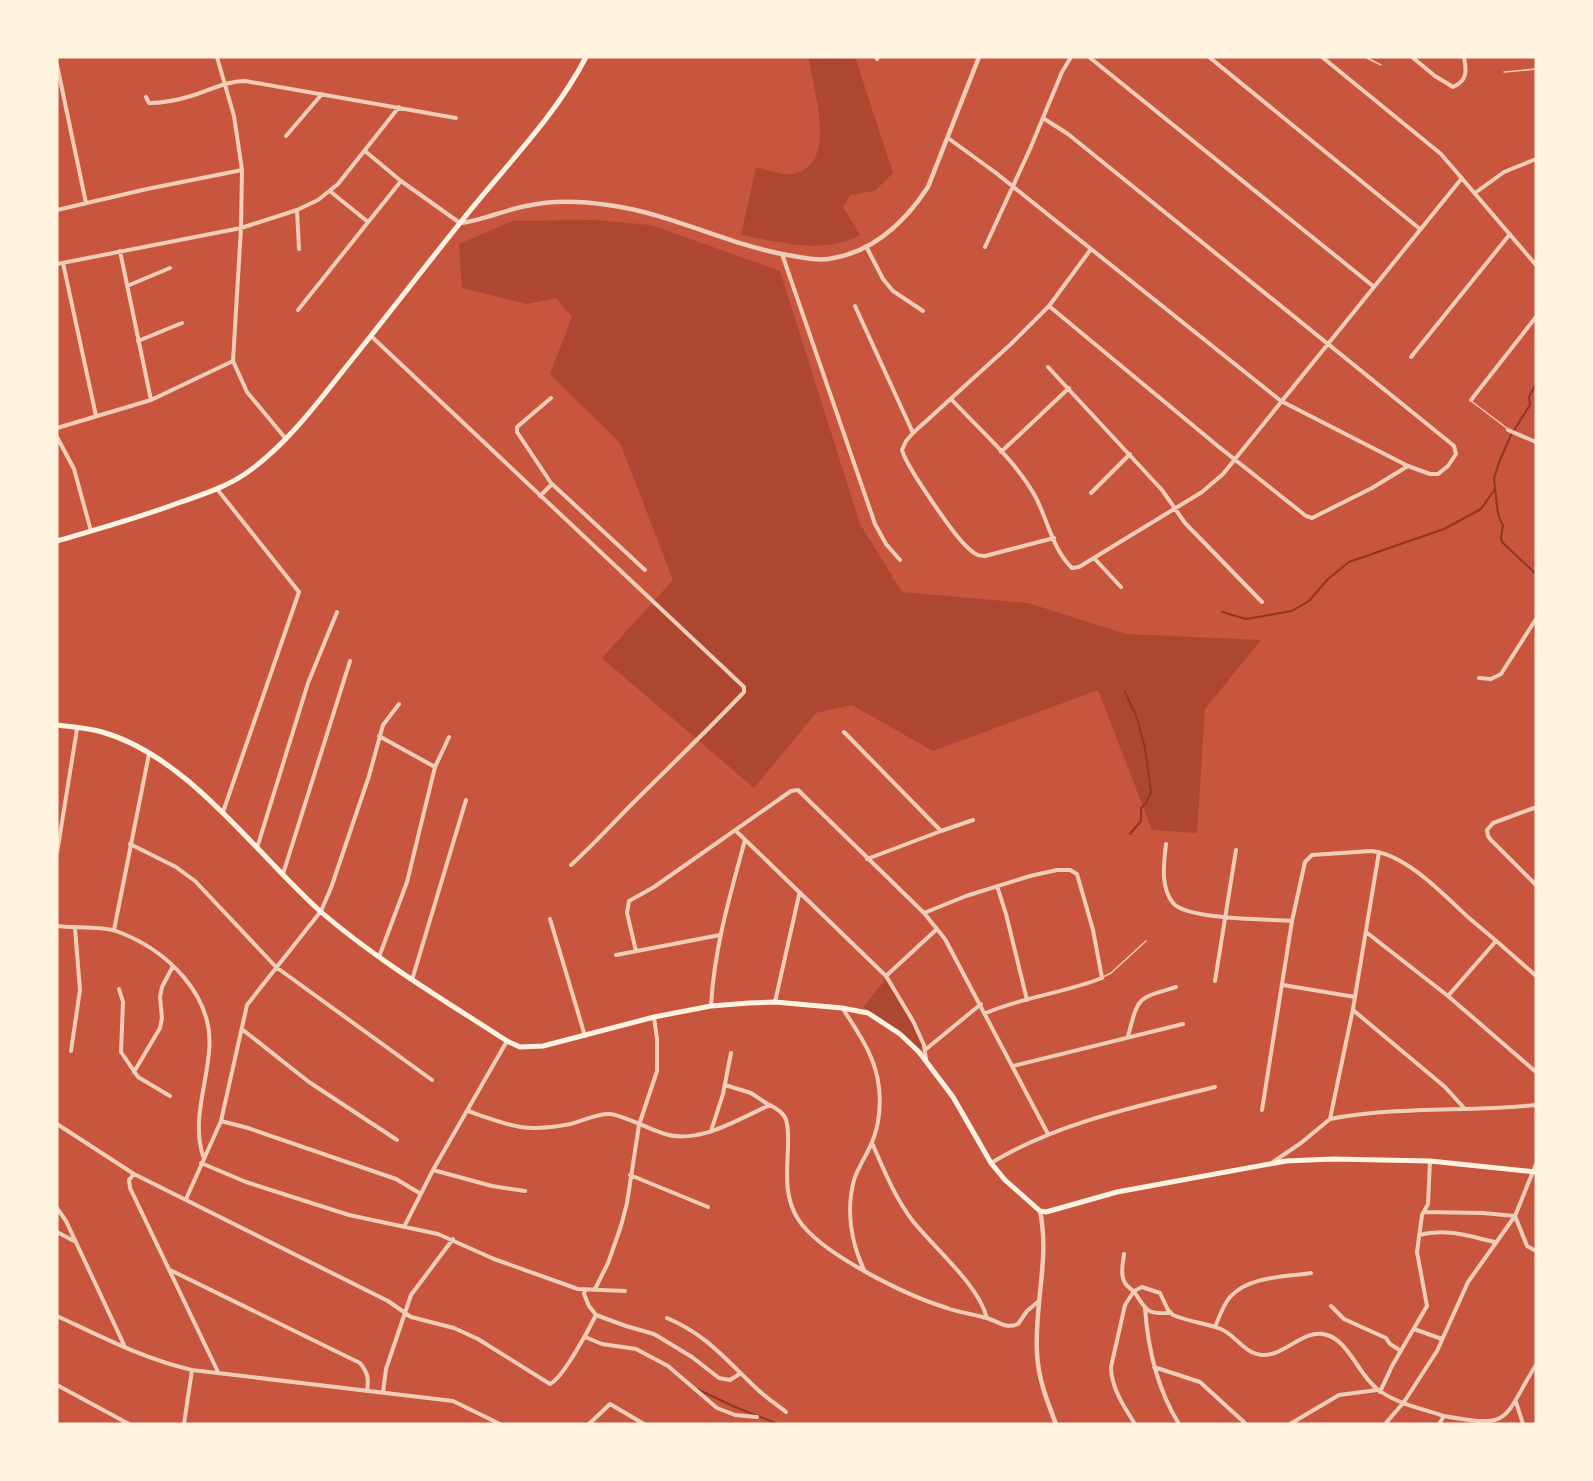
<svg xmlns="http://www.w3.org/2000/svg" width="1593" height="1481" font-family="'Golos Text',sans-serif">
<rect width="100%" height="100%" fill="#c8553d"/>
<path fill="#ae4732" d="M809,57H855L893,173L875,191L850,195L843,207L860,235C823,255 781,242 741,235L756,167C766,169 783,176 793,174C840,164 812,90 809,57Z
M593,220L651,225L780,271L860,524L902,592L1028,603L1126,634L1261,640L1205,709L1197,833L1152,830L1098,690L933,751L852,705L816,713L754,788L602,658L673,580L620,443L550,374L572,317L556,298L527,304L462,288L459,244L512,221Z
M886,979C900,1002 921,1027 924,1054L900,1031L863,1007Z"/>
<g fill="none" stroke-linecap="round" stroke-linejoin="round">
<path stroke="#8f3625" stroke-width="2" d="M1495,489C1497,501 1496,515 1503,525L1501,537L1502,542L1536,574
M1222,612L1246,619L1292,611L1309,601L1328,579L1349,562L1444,529L1481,509L1495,489L1494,478L1500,460L1511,435L1530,405L1529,397L1536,384
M1125,692L1137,718L1145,748L1151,792L1146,803L1141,808V821L1130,834
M697,1389L735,1407L778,1424"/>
<path stroke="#f1ccb7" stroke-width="1.5" d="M1365,57L1381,65
M1504,72L1536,69
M1471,401L1508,429
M1103,977L1111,973L1146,941"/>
<path stroke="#f1ccb7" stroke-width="4" d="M217,57L234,116L242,170L241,228L233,361L247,392L286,439
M1089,57L1373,286
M1209,57L1420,229
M1322,57L1441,154L1536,265
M1412,57L1435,76L1453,87C1467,81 1467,71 1464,57
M877,59L878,57
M57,65L86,203
M146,97L149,103C162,103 178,100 191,96C208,91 226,81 245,81L456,118
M286,136L322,94
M948,138L996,173L1281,401L1408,466L1430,474H1438L1448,466L1456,454L1454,446L1448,441L1068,134L1043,118
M365,151L401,181L460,223
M331,192L368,222
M1475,193L1504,172L1536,159
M57,210L147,189L242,170
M297,210L299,249
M866,246L883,279L893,291L923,311
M985,247L1030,149L1062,72L1071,57
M1091,249L1049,306L1219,447L1306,516L1312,518L1372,488L1408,466
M120,251L151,400
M782,254L875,524L886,544L900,560
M63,263L96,416
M57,264L241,228L297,210L318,200L338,184L399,107
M127,286L170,268
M855,306L913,433
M1049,306L1011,344L913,433L906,441L902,450C906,466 952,532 965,545C971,551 977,557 985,556L1054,538
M298,310L401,181
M371,336L744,687V692C708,730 670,766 633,803C612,824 593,845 571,865
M138,341L182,323
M1411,357L1510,234
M1048,367L1162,490L1185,523L1262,602
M551,398L517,427V432L551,483L645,570
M951,399C979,429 1013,458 1034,494C1047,517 1052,549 1072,568L1079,567L1202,492L1223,474L1462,178
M1471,400L1536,317
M57,428L151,400L233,361
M1508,430L1536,442
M57,437L74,469L91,531
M1001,452L1069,388
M217,489L299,592L223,812
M1091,493L1130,454
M540,496L552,484
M1094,558L1121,587
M1479,678L1491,679L1501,674L1536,619
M844,732L941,831L867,859
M379,736L435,767
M1534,808L1493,823L1487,830L1488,836L1491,840L1536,885
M735,830L886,976L913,1021L924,1045L926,1059
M941,831L973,820
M130,844L176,867L195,881L276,967L432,1080
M1166,844C1164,863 1160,887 1173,903C1187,920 1269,919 1292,921
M257,848L308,683L337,612
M57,853L77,729
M283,874L350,661
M997,886L1006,914L1027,1000
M924,913L966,896L1030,876L1057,870H1070L1077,874L1093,930L1102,978C1064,993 1023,997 986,1013
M550,919L585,1036
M57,926C73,928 103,926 116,931C166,949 215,995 209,1052C206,1088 192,1121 203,1156
M114,930L149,754
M1366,932L1448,996L1536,1072
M636,951L627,913L629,901L654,887L791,791L798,790L924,913L945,939L1048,1134
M616,955L720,935
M379,957L407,882L435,767L449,737
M886,976L937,929
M412,980L466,800
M1215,981L1236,850
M1283,985L1355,997
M119,989L123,1002L121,1052L138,1077L170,1096
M1448,996L1496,941
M775,1002L799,895
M711,1006C714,949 730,895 745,840
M843,1009C859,1034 876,1057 879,1088C881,1105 879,1126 872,1142C867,1155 858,1167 854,1180C846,1210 851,1242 864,1270
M1353,1010L1445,1087L1464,1108
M243,1030L309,1082L397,1140
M1128,1036C1139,996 1136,999 1176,987
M925,1050L981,1004
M71,1051L80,990L75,928
M1013,1066L1183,1024
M134,1072L160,1028L162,1018L160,997L162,987L173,966
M725,1085L751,1093L769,1105
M1262,1110L1292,921L1305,862L1312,855L1371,851C1406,854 1444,895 1469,918C1492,937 1514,956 1536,976
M468,1111C510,1126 525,1133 570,1124C583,1121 598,1113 610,1114C622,1115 649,1129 662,1133C698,1146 738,1119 770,1105C777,1109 784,1113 786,1120C789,1129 788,1139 788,1148C787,1173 784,1197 798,1219C820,1254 908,1296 947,1308C960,1313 974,1314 987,1318C999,1322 1005,1329 1018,1324L1027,1311L1039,1301
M1330,1119C1398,1106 1468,1112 1536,1105
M221,1121L248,1128L396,1179L421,1194
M57,1124L134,1174L388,1301L411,1317L454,1328L478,1339L550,1384C563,1378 589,1329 596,1315
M711,1131L723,1094L731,1053
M872,1143C884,1170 894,1196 912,1220C935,1249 978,1284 987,1318
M1273,1162L1301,1143L1330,1119L1353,1009L1379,852
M201,1163L246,1182L349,1215L438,1234L494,1259L578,1289L625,1291
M991,1163C1059,1122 1139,1106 1215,1087
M433,1170L492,1186L525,1191
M134,1174L129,1180L130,1188L218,1372
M630,1175L708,1207
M186,1199L221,1121L247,1005L321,911L331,888L369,776L383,725L399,704
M57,1208L66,1221L125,1347
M1424,1212L1483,1213L1515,1216L1527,1246L1536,1251
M404,1227L433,1170L507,1041
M57,1232L76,1242
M1419,1235C1446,1228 1468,1236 1495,1242
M1124,1254C1123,1263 1120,1275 1125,1283C1127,1287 1132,1289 1135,1293C1147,1311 1146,1314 1169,1313
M170,1270L360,1363C368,1373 369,1379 367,1391
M595,1289L608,1263L621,1226L627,1203L639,1125L657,1071V1039L654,1017
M585,1290L584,1294L589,1306L596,1315L626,1326L654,1334L692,1357L719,1378L730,1380L741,1373
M1331,1306L1344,1319L1386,1338L1390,1344L1401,1351
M1145,1308C1148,1350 1157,1389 1179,1424
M57,1316C102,1337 144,1359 192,1370L453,1401L500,1424
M667,1318C707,1335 726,1360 756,1388C765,1397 776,1404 786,1412
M1215,1327C1219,1318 1223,1305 1230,1297C1249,1276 1285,1277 1311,1273
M1414,1329L1442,1339
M585,1337L602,1344L636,1349L668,1366L717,1408L735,1415L757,1417
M1154,1367L1200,1382L1246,1424
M57,1385L129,1424
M1380,1392L1392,1366L1427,1306L1417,1252L1422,1215L1428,1204L1430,1161
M383,1393L386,1369L411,1295L453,1239
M1516,1402L1523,1424
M184,1424L192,1370
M589,1424L610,1404L644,1424
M1135,1424C1124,1407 1111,1387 1111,1367L1125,1305L1134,1291L1142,1287L1160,1293L1168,1310L1173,1315C1189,1322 1206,1323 1221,1329C1237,1336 1244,1354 1263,1355C1287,1355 1303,1328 1327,1335C1349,1341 1360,1378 1380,1391C1398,1404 1423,1409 1444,1416
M1290,1424L1339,1395L1377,1390
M1385,1424L1404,1402L1437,1351L1468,1282L1515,1216L1536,1164
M1439,1424L1444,1416C1514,1429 1502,1419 1536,1365"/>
<path stroke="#f1ccb7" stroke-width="4.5" d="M460,223C482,221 504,210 526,206C552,200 582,201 608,205C670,213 726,244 787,255C800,257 815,261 828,259C872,253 905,222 928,187L979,57
M1040,1211C1050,1258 1034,1306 1037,1353C1038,1378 1047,1401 1056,1424"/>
<path stroke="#fff3e0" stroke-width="5" d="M57,541C98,529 138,518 178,503C201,495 224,488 245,474C287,445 318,402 350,362C387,316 423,269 460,223C503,168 554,119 586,57
M57,725C71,727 88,728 102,732C188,756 256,854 321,912C378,961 444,1000 507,1041L520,1047L543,1046L654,1017L711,1006L749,1003L775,1002L842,1008L868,1013L900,1034L919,1052L953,1097L991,1163L1005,1180L1040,1211L1046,1212L1117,1192L1286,1161L1333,1159L1430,1161L1536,1172"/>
</g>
<rect width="1593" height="1481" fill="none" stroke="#fff3e0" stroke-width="117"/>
</svg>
